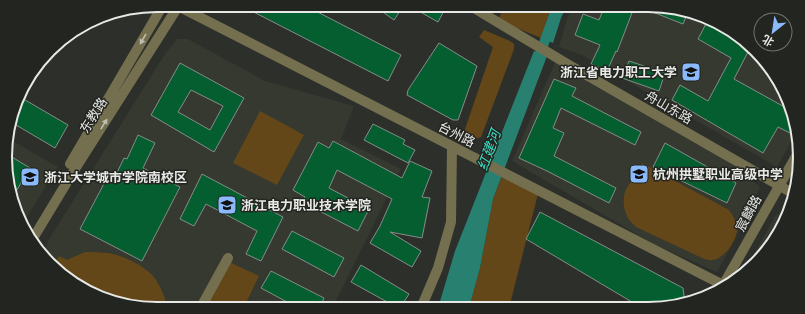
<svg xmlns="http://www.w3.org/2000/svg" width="805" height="314" font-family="Karla,'Noto Sans SC',sans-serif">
<rect width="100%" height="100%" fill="#2d2f2b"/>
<path fill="#35392f" d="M573,5H648L697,13L748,43L784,90L796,133L777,167L582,55L559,47L567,19Z
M177,39H188L265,81L354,106L341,139L401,169L332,309H157L108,301L64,277L43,253L48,241L165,54Z
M556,60L704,141L760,187L747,217L717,272L655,245L512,161Z
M6,137L58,167L22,225L8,186Z
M791,208L774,242L745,274L744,272L775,216Z"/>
<path fill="#644718" d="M505,5H552L541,38L498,20Z
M484,30L510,41L514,44V49L481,137L472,140L463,135L493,47L479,37Z
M260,111L304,135L277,185L233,163Z
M642,163L729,210C733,215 737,223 737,230C736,242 724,259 712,260C708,261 703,258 700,257L636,227C617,212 620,180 644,175L638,171Z
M503,173L539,190L509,308H469L480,268L493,199Z
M85,252C92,252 100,252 107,253C120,254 145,266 153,276C160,285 165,296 167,307L170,309H157L108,301L64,277L54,265L59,256L67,260Z
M229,262L259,276L243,309H204Z"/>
<path fill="#288070" d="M552,5H567L561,18L553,43L541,38Z
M534,51L547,56L493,199L480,268L469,308H438L455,251Z"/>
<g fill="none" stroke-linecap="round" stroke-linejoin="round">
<path stroke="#288070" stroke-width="10" d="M539,57L549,29L560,5"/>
</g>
<path fill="#045e30" stroke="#868c88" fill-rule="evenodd" d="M240,5H304L401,55L388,81Z
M373,5H404L394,20Z
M408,5H442L446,7L438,22Z
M605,5H635L617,52L616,51L607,71L591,64L600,45L575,35L583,14L599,20Z
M641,5H648L688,12L683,24L640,7Z
M708,20L748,43L751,46L734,79L790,110L795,129L792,134L778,127L763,153L672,100L680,85L708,101L731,58L698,39Z
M439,43L477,66L458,120H453L407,95L408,90Z
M629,61L665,73L659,91L622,78Z
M180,63L244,98L214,152L151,115ZM191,90L223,106L210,130L178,112Z
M554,79L576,88L572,96L641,132L635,145L561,108L553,128L564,133L554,156L616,188L609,203L547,171L519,158Z
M20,97L68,125L55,148L11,122Z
M373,124L405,140L403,144L415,150L408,163L364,140Z
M138,135L155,143L143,168L180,187L142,261L80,229L107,178L113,181L124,158L127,159Z
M333,141L402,178L410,161L432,171L422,197L430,198L422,238L390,232L421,251L412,267L370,243L380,226L392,199L337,170L329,188L369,209L358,231L302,202L305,197L293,190L318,142L329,148Z
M665,143L736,183L727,203L653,167Z
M7,154L30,168L12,198L8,186Z
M202,174L283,217L261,261L246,254L257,231L206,204L194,226L180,219Z
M540,212L683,288L685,303L668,308H642L526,239Z
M292,231L344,258L334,277L282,249Z
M361,265L409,294L400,308H398L351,282Z
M271,271L324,298L319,309H300L261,288Z"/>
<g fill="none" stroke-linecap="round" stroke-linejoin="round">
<path stroke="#746f4f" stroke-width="10" d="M176,5L725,286
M469,5L569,65L794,194
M721,289L799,151
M421,308L438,268L451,222L452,147
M200,309L228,258"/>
<path stroke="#746f4f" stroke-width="10" d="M70,164L163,5
M32,240L75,169L179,5"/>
</g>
<defs><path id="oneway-solid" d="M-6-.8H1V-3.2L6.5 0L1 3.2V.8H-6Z"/></defs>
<g fill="#bfbeb1">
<use href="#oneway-solid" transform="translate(143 39) rotate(120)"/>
<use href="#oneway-solid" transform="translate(104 124) rotate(-58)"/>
</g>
<defs>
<symbol id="university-square" viewBox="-11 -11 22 22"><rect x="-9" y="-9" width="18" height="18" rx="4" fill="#8abafc" stroke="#232521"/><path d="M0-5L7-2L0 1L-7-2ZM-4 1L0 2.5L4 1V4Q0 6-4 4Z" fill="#111"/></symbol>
<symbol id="school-square" viewBox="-11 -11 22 22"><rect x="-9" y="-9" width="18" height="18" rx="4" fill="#8abafc" stroke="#232521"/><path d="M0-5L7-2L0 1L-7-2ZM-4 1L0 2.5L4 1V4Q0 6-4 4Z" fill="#111"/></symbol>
</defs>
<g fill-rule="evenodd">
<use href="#university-square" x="680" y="61" width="22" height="22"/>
<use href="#school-square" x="628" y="163" width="22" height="22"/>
<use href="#university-square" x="19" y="166" width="22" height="22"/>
<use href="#university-square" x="216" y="194" width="22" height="22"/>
</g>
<g text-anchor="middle" stroke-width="3" stroke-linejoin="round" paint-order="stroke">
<g font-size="13" font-weight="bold" fill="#e8e9e6" stroke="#232521" text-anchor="start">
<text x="677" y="77" text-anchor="end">浙江省电力职工大学</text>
<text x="653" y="179">杭州拱墅职业高级中学</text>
<text x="44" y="182">浙江大学城市学院南校区</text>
<text x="241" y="210">浙江电力职业技术学院</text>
</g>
<g font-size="13" fill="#e8e9e6" stroke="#232521">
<text transform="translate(669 107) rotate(30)" y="5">舟山东路</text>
<text transform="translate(93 115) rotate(-58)" y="5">东教路</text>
<text transform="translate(457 134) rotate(27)" y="5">台州路</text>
<text transform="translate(748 213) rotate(-61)" y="5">宸麟路</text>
</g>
<g font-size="14" font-style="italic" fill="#3be0c5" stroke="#232521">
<text transform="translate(489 150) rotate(-70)" y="5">红建河</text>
</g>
</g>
<path d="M0 0H805V314H0ZM157 12H648A145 145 0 0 1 793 157V157A145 145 0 0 1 648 302H157A145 145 0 0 1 12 157V157A145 145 0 0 1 157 12Z" fill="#232521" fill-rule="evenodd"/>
<path fill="none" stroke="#e8e9e6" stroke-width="2" d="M157 12H648A145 145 0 0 1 793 157V157A145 145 0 0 1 648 302H157A145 145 0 0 1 12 157V157A145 145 0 0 1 157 12Z"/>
<g transform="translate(773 32) rotate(210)"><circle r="19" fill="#232521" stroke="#727370"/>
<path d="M0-3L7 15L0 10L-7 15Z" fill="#8abafc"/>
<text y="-6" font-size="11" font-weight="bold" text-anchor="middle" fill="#e8e9e6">北</text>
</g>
</svg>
